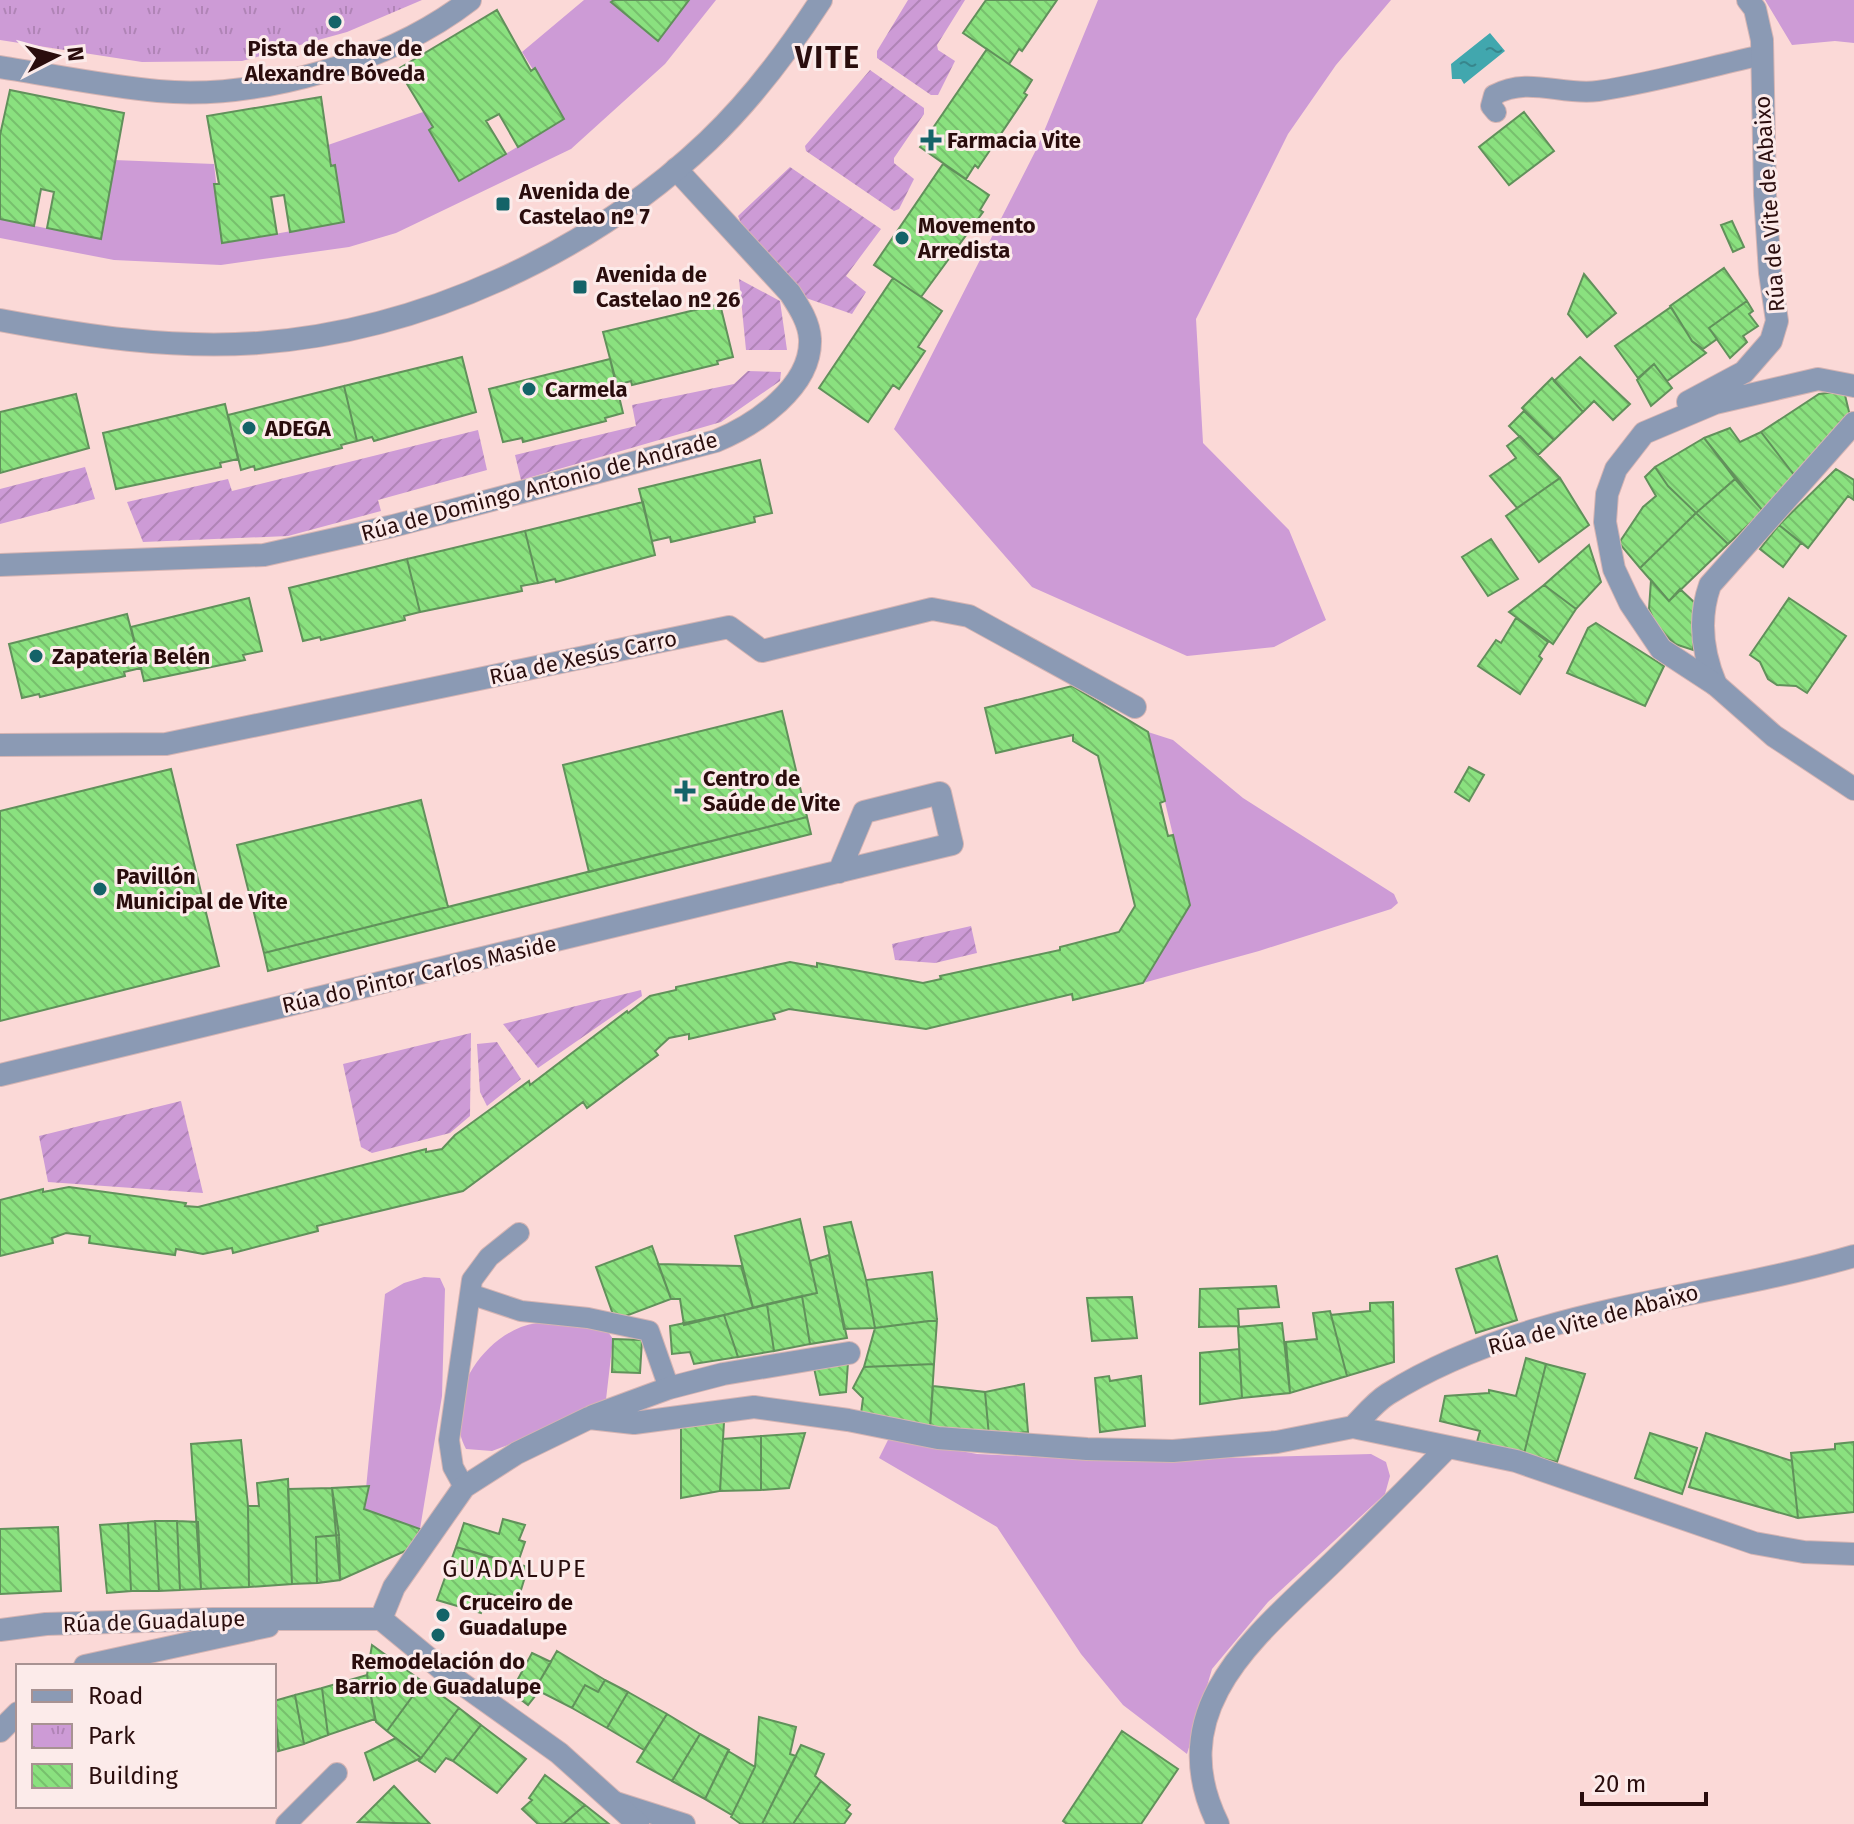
<svg xmlns="http://www.w3.org/2000/svg" width="1854" height="1824" font-family="'Fira Sans',sans-serif">
<defs>
<pattern id="park-tufts" width="24" height="20" patternUnits="userSpaceOnUse" patternTransform="scale(2)"><rect width="24" height="20" fill="#cd9bd6"/><path d="M3 7l-1-3M5 7V3M7 7l1-3M15 17l-1-3M17 17v-4M19 17l1-3" fill="none" stroke="#b084b6"/></pattern>
<pattern id="garden-furrows" width="10" height="10" patternUnits="userSpaceOnUse" patternTransform="scale(2)"><rect width="10" height="10" fill="#cd9bd6"/><path d="M-1 1l2-2M0 10L10 0M9 11l2-2" fill="none" stroke="#b084b6"/></pattern>
<pattern id="water-ripples" width="26" height="14" patternUnits="userSpaceOnUse" patternTransform="scale(2)"><rect width="26" height="14" fill="#41a7ae"/><path d="M2 4q2-2 4 0t4 0M15 11q2-2 4 0t4 0" fill="none" stroke="#37868c"/></pattern>
<pattern id="building-back-hatch" width="6" height="6" patternUnits="userSpaceOnUse" patternTransform="scale(2)"><rect width="6" height="6" fill="#8ae17f"/><path d="M-1 5l2 2M0 0l6 6M5-1l2 2" fill="none" stroke="#77c06d"/></pattern>
</defs>
<rect width="100%" height="100%" fill="#fbd9d7"/>
<path fill="#cd9bd6" d="M584,0H614L612,3L658,40L689,0H716L665,64L571,149L396,233L349,247L221,265L114,260L0,238V219L100,239L114,160L214,164L223,243L344,222L328,145L423,112L433,127L429,130L460,181L564,119L522,52Z
M1098,0H1391L1336,65L1288,134L1196,319L1203,443L1289,530L1326,620L1274,647L1187,656L1032,587L894,429L1038,146Z
M1765,0H1854V43L1835,41L1792,45Z
M1148,732L1173,740L1243,798L1394,894L1398,903L1391,909L1259,951L1143,983L1190,905Z
M424,1277L440,1278L445,1289L442,1396L420,1529L364,1509L385,1294L404,1283Z
M578,1322L606,1329L613,1339L605,1408L492,1451L466,1449C442,1403 476,1345 521,1327C538,1320 560,1323 578,1322Z
M889,1438L977,1454L1120,1461L1371,1454L1386,1462L1390,1476L1385,1494L1268,1602L1212,1669L1187,1754L1123,1705L1081,1654L997,1527L879,1458Z"/>
<path fill="url(#park-tufts)" d="M0,0H422L347,32L242,61L142,62L0,40Z"/>
<path fill="url(#garden-furrows)" d="M908,0H965L937,45L938,50L955,61L938,95H931L877,58V51Z
M870,70L924,108V114L894,158V163L914,179L899,209L894,211L806,151L805,146Z
M790,167L881,229L846,276L866,292L852,314L806,298L741,223L738,216Z
M739,279L780,301L787,350H746Z
M748,371L781,372L780,381L721,422L521,480L515,455L636,426L632,405L734,384Z
M478,430L487,470L378,500L381,511L288,536L143,542L127,502L228,479L232,491Z
M85,467L95,499L0,524V489Z
M971,926L977,953L935,963L895,960L892,944Z
M641,990L642,996L538,1068L503,1024Z
M471,1033L470,1116L450,1133L372,1153L361,1147L343,1064Z
M497,1042L521,1079L487,1106L480,1092L477,1044Z
M181,1101L203,1193L48,1182L39,1136Z"/>
<path fill="url(#water-ripples)" d="M1490,33L1505,51L1464,84L1461,79H1452L1451,64Z"/>
<path fill="url(#building-back-hatch)" stroke="#61915b" stroke-width="2" d="M614,0H689L658,41L611,2Z
M986,0H1057L1022,51L1019,49L1009,64L963,33Z
M497,10L531,71L535,68L564,119L518,147L499,114L486,121L506,154L459,181L429,130L433,127L398,69Z
M987,49L1032,80L1024,93L1027,95L978,168L975,165L966,179L920,147Z
M10,90L124,113L101,239L47,228L54,192L41,189L34,226L0,219V135Z
M321,97L331,166L335,165L344,222L290,232L284,195L271,197L277,234L222,243L214,184H219L207,116Z
M1524,112L1554,151L1509,185L1479,147Z
M943,164L989,195L980,210L983,212L921,297L874,265Z
M1732,221L1744,247L1733,252L1721,225Z
M1724,268L1747,301L1709,328L1717,339L1703,349L1692,341L1670,306Z
M1584,274L1616,313L1587,337L1568,314Z
M893,278L942,311L918,347L925,351L899,389L893,385L868,422L819,388Z
M1747,301L1753,311L1749,314L1758,326L1743,336L1747,342L1730,358L1709,328Z
M720,304L733,357L717,361L718,364L632,385L631,381L617,385L603,332Z
M1671,307L1692,341L1706,353L1667,381L1654,364L1638,378L1615,346Z
M462,357L476,412L374,441L372,437L357,441L344,386Z
M1580,357L1630,404L1613,420L1594,401L1583,412L1554,381Z
M610,359L623,413L605,418L606,421L523,442L522,438L503,442L489,389Z
M1654,364L1672,388L1651,406L1637,380Z
M1552,378L1583,412L1554,440L1522,408Z
M344,386L357,441L341,445L342,448L255,470L254,466L241,470L228,415Z
M1844,391L1850,416L1840,422L1845,429L1798,480L1761,432L1819,394Z
M76,394L89,448L0,473V412Z
M225,404L238,459L220,463L221,467L116,489L103,433Z
M1524,411L1554,440L1538,455L1509,426Z
M1730,428L1740,442L1761,432L1798,480L1763,511L1704,438Z
M1520,436L1560,478L1517,508L1490,476L1516,458L1507,446Z
M1704,438L1735,479L1696,513L1668,486L1655,467Z
M760,460L772,513L754,517L755,522L671,542L670,537L652,541L639,489Z
M1655,467L1668,486L1696,513L1640,568L1619,543L1643,507L1656,496L1645,477Z
M1836,469L1854,480V500L1848,496L1808,548L1779,525Z
M1560,478L1589,525L1539,562L1506,516Z
M1735,479L1763,511L1728,544L1696,513Z
M643,502L655,555L556,582L555,579L538,583L525,531Z
M1696,513L1728,544L1669,601L1640,568Z
M1779,525L1801,543L1783,567L1760,549Z
M525,531L538,583L521,586L522,591L420,612L407,559Z
M1491,539L1518,579L1488,596L1462,557Z
M1589,545L1601,582L1576,609L1544,585Z
M407,559L420,612L404,616L405,620L321,640L320,637L303,641L289,588Z
M1651,580L1669,601L1680,589L1696,604L1693,650L1675,644L1657,627L1649,609Z
M1544,585L1576,609L1553,644L1509,612Z
M249,598L262,651L243,655L245,660L144,681L131,627Z
M1789,598L1846,636L1807,693L1796,686L1777,685L1768,679L1760,662L1750,655Z
M127,614L141,668L124,672L125,676L40,697L39,694L22,698L9,644Z
M1516,618L1548,642L1539,656L1542,659L1520,694L1478,666L1496,640L1501,643Z
M1596,623L1664,666L1645,706L1567,673L1588,628Z
M1072,686L1148,732L1165,801L1160,803L1168,836L1173,835L1190,905L1143,983L1073,1000L1072,994L926,1029L789,1009L773,1014L775,1019L689,1039V1034L669,1038L655,1051L658,1055L587,1108L583,1102L463,1191L317,1226L318,1231L233,1253L232,1248L203,1254L176,1249L175,1255L89,1243L90,1236L66,1233L52,1238L53,1243L0,1256V1200L43,1189V1192L69,1187L186,1203L185,1206L198,1207L426,1149V1152L442,1149L455,1135L529,1081L530,1085L627,1011L628,1013L650,996L676,990V987L790,962L817,967V963L923,983L941,979L940,976L1060,950V947L1119,932L1135,906L1098,756L1073,741V735L996,753L985,708Z
M782,711L807,817L589,872L563,765Z
M1469,767L1484,775L1469,801L1455,792Z
M171,769L219,966L0,1021V811Z
M421,800L448,907L264,953L237,845Z
M807,817L811,834L268,971L264,953Z
M800,1219L817,1293L753,1308L735,1236Z
M851,1222L866,1280L875,1328L844,1329L824,1227Z
M652,1246L671,1299L615,1320L596,1267Z
M829,1255L847,1338L810,1344L802,1296L817,1293L810,1261Z
M1497,1256L1517,1320L1476,1333L1456,1269Z
M658,1264L741,1266L753,1308L684,1325L680,1299H671Z
M932,1272L937,1320L875,1328L866,1280Z
M1276,1286L1279,1307L1238,1309L1239,1326L1199,1327L1200,1289Z
M802,1296L810,1344L774,1351L767,1304Z
M1132,1297L1137,1338L1092,1341L1087,1298Z
M1393,1302L1394,1362L1347,1376L1331,1315L1370,1311V1303Z
M767,1304L774,1351L738,1357L724,1315Z
M1330,1311L1347,1376L1290,1393L1286,1342L1317,1339L1313,1313Z
M724,1315L738,1357L694,1364L690,1352L672,1354L670,1326Z
M937,1320L934,1364L864,1367L875,1328Z
M1282,1323L1290,1393L1242,1398L1238,1327Z
M613,1339L642,1340L640,1373L612,1372Z
M1239,1349L1242,1398L1200,1404V1353Z
M1526,1358L1546,1364L1524,1454L1477,1442L1480,1431L1440,1421L1445,1396L1489,1393V1390L1516,1396Z
M848,1362L846,1392L820,1395L814,1368Z
M934,1364L930,1428L861,1414L863,1398L853,1388L864,1367Z
M1546,1364L1585,1374L1557,1462L1524,1454Z
M1109,1376L1110,1381L1141,1376L1145,1426L1100,1432L1095,1378Z
M1024,1384L1028,1432L989,1436L985,1392Z
M933,1386L985,1392L989,1436L930,1428Z
M724,1422L720,1491L681,1498V1425Z
M805,1433L789,1488L761,1490V1436Z
M1650,1433L1697,1448L1682,1494L1635,1478Z
M1706,1433L1792,1461L1798,1518L1689,1487Z
M761,1436V1490L720,1491L723,1439Z
M241,1440L248,1506L249,1587L201,1589L191,1444Z
M1854,1442V1512L1798,1518L1791,1453L1835,1449V1444Z
M288,1479L292,1584L249,1587L248,1506H259L257,1483Z
M369,1486L364,1509L420,1529L412,1548L340,1580L332,1488Z
M332,1488L339,1535L316,1537L317,1583L292,1584L288,1489Z
M503,1519L525,1525L519,1540L525,1542L517,1565L456,1547L464,1523L499,1534Z
M155,1521L159,1591H131L128,1523Z
M155,1521H177L180,1590L159,1591Z
M177,1521L198,1522L201,1589L180,1590Z
M128,1523L131,1591L107,1593L100,1525Z
M58,1527L61,1591L0,1594V1529Z
M339,1535L340,1580L317,1583L316,1537Z
M456,1547L528,1567L517,1603L488,1593L481,1613L437,1600Z
M372,1645L423,1682L387,1731L376,1722L367,1675Z
M557,1651L605,1680L598,1692L585,1685L572,1708L535,1689Z
M532,1653L551,1662L535,1689L539,1691L528,1705L511,1692Z
M367,1675L375,1719L328,1735L322,1688Z
M605,1680L628,1692L607,1728L572,1708L585,1685L598,1692Z
M423,1682L459,1708L421,1758L387,1731Z
M322,1688L328,1735L304,1744L295,1695Z
M628,1692L667,1714L644,1750L607,1728Z
M295,1695L304,1744L279,1751L274,1701Z
M459,1708L481,1725L453,1761L446,1758L435,1772L419,1761Z
M667,1714L700,1734L672,1781L637,1762Z
M759,1717L796,1727L790,1754L796,1756L762,1824H741L731,1817L755,1767Z
M481,1725L526,1759L497,1793L453,1761Z
M274,1727L279,1751L274,1752Z
M1122,1731L1178,1769L1141,1824H1067L1063,1821Z
M700,1734L729,1750L705,1799L672,1781Z
M396,1738L421,1758L374,1780L365,1753Z
M801,1745L824,1754L815,1776L821,1781L793,1824H762Z
M728,1751L755,1767L732,1815L705,1799Z
M545,1775L585,1805L563,1824H538L522,1809L532,1800L529,1798Z
M821,1781L850,1805L846,1810L851,1814L844,1824H793Z
M394,1786L430,1824L358,1822Z
M585,1805L609,1824H563Z"/>
<g fill="none" stroke-linecap="round" stroke-linejoin="round">
<defs>
<path id="service" d="M1496,112L1491,106L1494,95C1529,76 1561,96 1598,91C1653,83 1708,67 1762,55
M470,1294L521,1311L588,1318L649,1331L669,1388
M464,1487L453,1467L449,1440L472,1280L489,1257L519,1233
M613,1801L685,1824
M286,1824L337,1773"/>
<path id="pedestrian" d="M0,565L264,555L393,526L716,441C755,425 812,387 810,339C809,322 799,307 790,293L676,169
M1716,685C1702,652 1698,619 1710,585L1854,423"/>
<path id="minor" d="M0,67C52,75 105,86 158,91C259,100 390,62 470,0
M1854,386L1818,379L1715,403L1644,433L1616,469L1607,494L1605,522L1614,569L1630,603L1661,649L1716,685L1774,736L1854,789
M1688,402L1744,372L1771,341L1777,321L1770,273L1765,195L1762,40L1755,9L1748,0
M0,745L166,744L729,627L762,651L932,609L969,616L1135,707
M0,1075C317,998 635,923 952,844L940,793L864,812L839,872
M593,1416L669,1388L723,1374L849,1353
M1353,1427C1364,1416 1375,1402 1388,1394C1527,1307 1700,1301 1854,1256
M381,1619L394,1587L464,1487L517,1453L589,1418L634,1423L754,1407L848,1420L938,1438L1087,1449L1173,1451L1277,1442L1353,1427L1516,1461L1754,1543L1804,1552L1854,1554
M0,1630L46,1624L213,1619H381L444,1671L559,1753L638,1824
M85,1666L268,1626
M0,1731L18,1713
M1218,1824C1160,1707 1259,1634 1334,1561C1372,1524 1409,1487 1446,1449"/>
<path id="tertiary" d="M0,320C86,336 170,349 258,343C421,331 589,254 708,141C752,99 788,51 821,0"/>
</defs>
<use href="#service" stroke="#d5b4b3" stroke-width="22"/>
<use href="#pedestrian" stroke="#d5b4b3" stroke-width="24"/>
<use href="#minor" stroke="#d5b4b3" stroke-width="24"/>
<use href="#tertiary" stroke="#d5b4b3" stroke-width="24"/>
<use href="#service" stroke="#8b9ab4" stroke-width="20"/>
<use href="#pedestrian" stroke="#8b9ab4" stroke-width="22"/>
<use href="#minor" stroke="#8b9ab4" stroke-width="22"/>
<use href="#tertiary" stroke="#8b9ab4" stroke-width="22"/>
</g>
<g fill="#146368" stroke="#fcebea" stroke-width="3">
<circle cx="335" cy="22" r="8"/>
<path d="M927 128h8v8h8v8h-8v8h-8v-8h-8v-8h8z"/>
<rect x="495" y="196" width="16" height="16" rx="4"/>
<circle cx="902" cy="238" r="8"/>
<rect x="572" y="279" width="16" height="16" rx="4"/>
<circle cx="529" cy="389" r="8"/>
<circle cx="249" cy="428" r="8"/>
<circle cx="36" cy="656" r="8"/>
<path d="M681 779h8v8h8v8h-8v8h-8v-8h-8v-8h8z"/>
<circle cx="100" cy="889" r="8"/>
<circle cx="443" cy="1615" r="8"/>
<circle cx="438" cy="1635" r="8"/>
</g>
<g text-anchor="middle" stroke-width="6" stroke-linejoin="round" paint-order="stroke">
<g font-size="22" font-weight="bold" fill="#2a0d0d" stroke="#fcebea" text-anchor="start">
<text x="335" y="56" text-anchor="middle">Pista de chave de<tspan x="335" dy="25">Alexandre Bóveda</tspan></text>
<text x="947" y="148">Farmacia Vite</text>
<text x="519" y="199">Avenida de<tspan x="519" dy="25">Castelao nº 7</tspan></text>
<text x="918" y="233">Movemento<tspan x="918" dy="25">Arredista</tspan></text>
<text x="596" y="282">Avenida de<tspan x="596" dy="25">Castelao nº 26</tspan></text>
<text x="545" y="397">Carmela</text>
<text x="265" y="436">ADEGA</text>
<text x="52" y="664">Zapatería Belén</text>
<text x="703" y="786">Centro de<tspan x="703" dy="25">Saúde de Vite</tspan></text>
<text x="116" y="884">Pavillón<tspan x="116" dy="25">Municipal de Vite</tspan></text>
<text x="459" y="1610">Cruceiro de<tspan x="459" dy="25">Guadalupe</tspan></text>
<text x="438" y="1669" text-anchor="middle">Remodelación do<tspan x="438" dy="25">Barrio de Guadalupe</tspan></text>
</g>
<g font-size="22" fill="#2a0d0d" stroke="#fcebea">
<text transform="translate(1769 204) rotate(-94)" y="8">Rúa de Vite de Abaixo</text>
<text transform="translate(539 486) rotate(-15)" y="8">Rúa de Domingo Antonio de Andrade</text>
<text transform="translate(583 657) rotate(-12)" y="8">Rúa de Xesús Carro</text>
<text transform="translate(419 974) rotate(-13)" y="8">Rúa do Pintor Carlos Maside</text>
<text transform="translate(1593 1319) rotate(-15)" y="8">Rúa de Vite de Abaixo</text>
<text transform="translate(154 1621) rotate(-2)" y="8">Rúa de Guadalupe</text>
</g>
<g font-size="24" letter-spacing="2" fill="#2a0d0d" stroke="#fcebea">
<text x="515" y="1577">GUADALUPE</text>
</g>
<g font-size="30" font-weight="bold" letter-spacing="2" fill="#2a0d0d" stroke="#fcebea">
<text x="828" y="68">VITE</text>
</g>
</g>
<rect x="16" y="1664" width="260" height="144" fill="#fcebea" stroke="#a89292" stroke-width="2"/>
<rect x="32" y="1690" width="40" height="12" fill="#8b9ab4" stroke="#a89292" stroke-width="2"/>
<text x="88" y="1704" font-size="24" fill="#2a0d0d">Road</text>
<rect x="32" y="1724" width="40" height="24" fill="url(#park-tufts)" stroke="#a89292" stroke-width="2"/>
<text x="88" y="1744" font-size="24" fill="#2a0d0d">Park</text>
<rect x="32" y="1764" width="40" height="24" fill="url(#building-back-hatch)" stroke="#a89292" stroke-width="2"/>
<text x="88" y="1784" font-size="24" fill="#2a0d0d">Building</text>
<g transform="translate(56 56) rotate(84)" stroke="#fcebea" stroke-width="6" paint-order="stroke">
<path d="M0-6L14 30L0 20L-14 30Z" fill="#2a0d0d"/>
<text y="-12" font-size="22" font-weight="bold" text-anchor="middle" fill="#2a0d0d">N</text>
</g>
<path d="M1582 1792v12h124v-12" fill="none" stroke="#2a0d0d" stroke-width="4"/>
<text x="1594" y="1792" font-size="24" fill="#2a0d0d" stroke="#fcebea" stroke-width="6" paint-order="stroke">20 m</text>
</svg>
